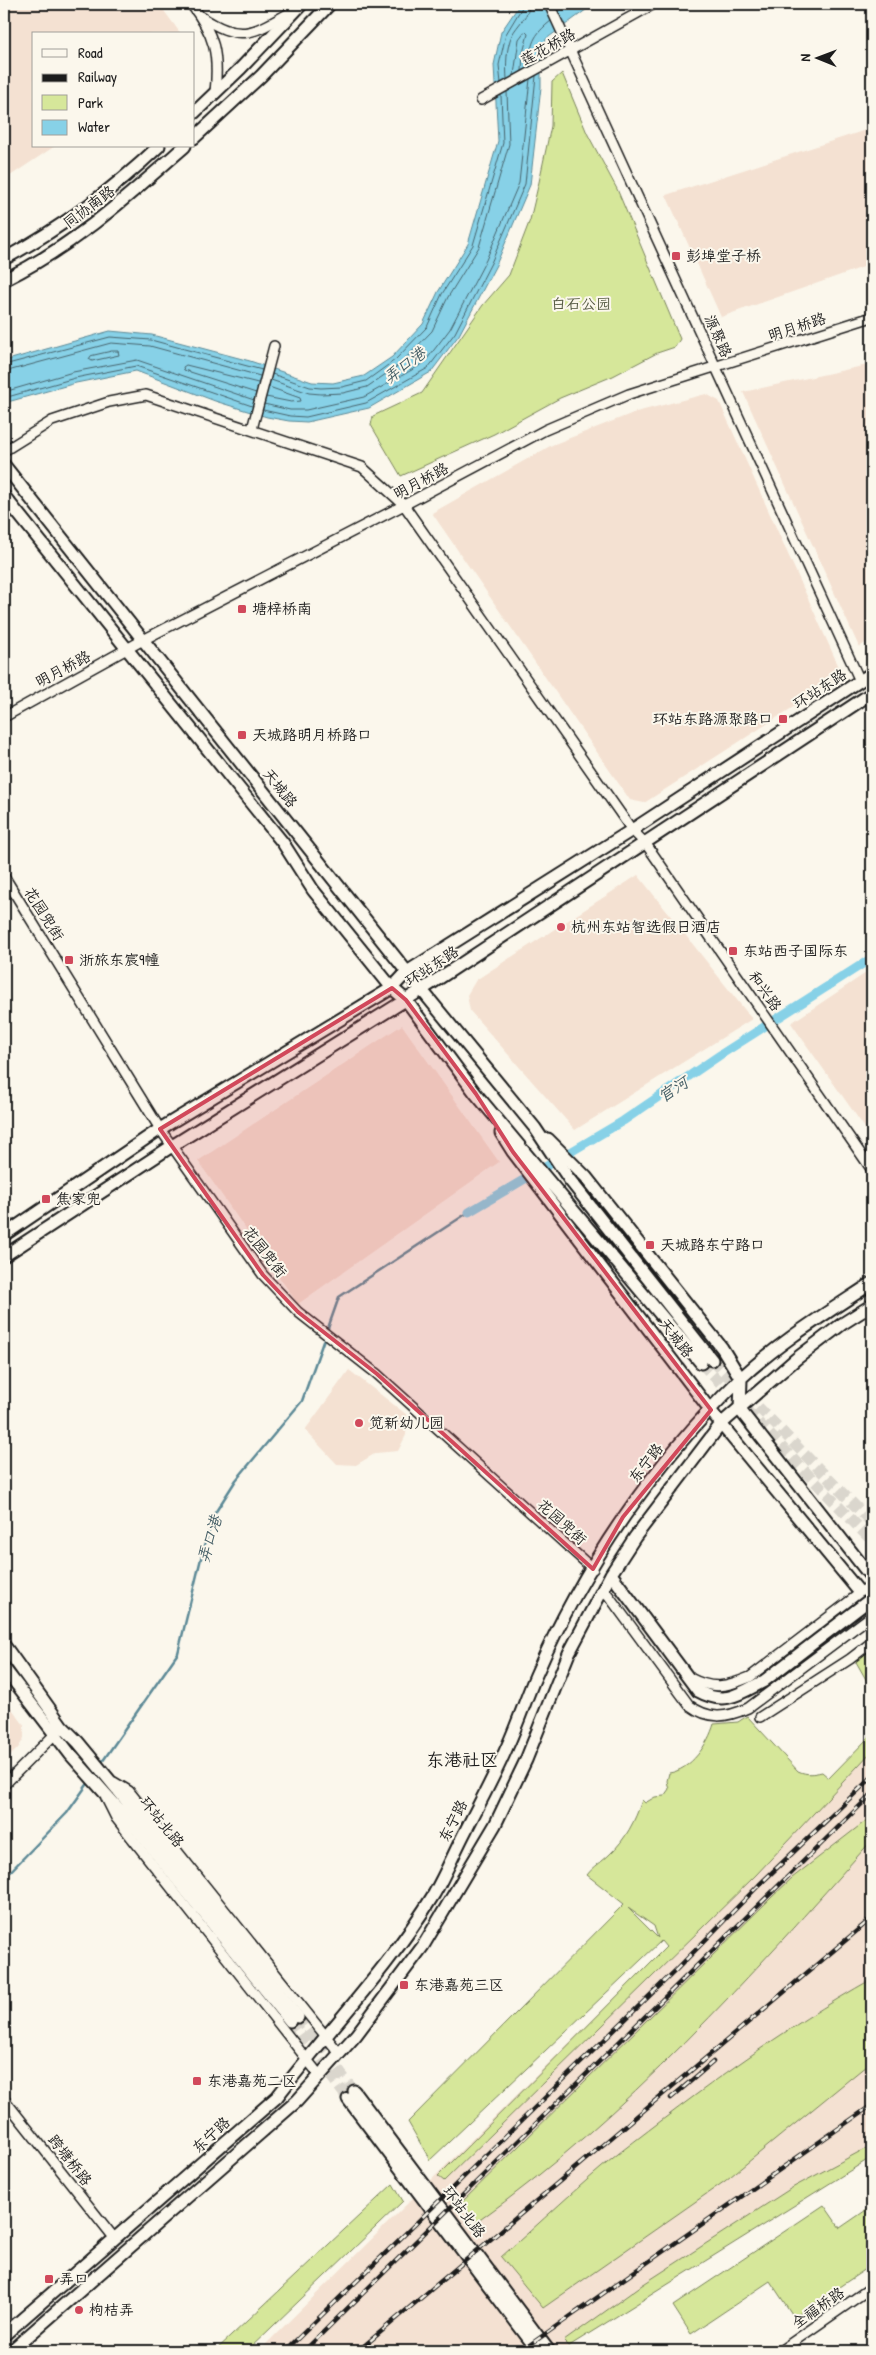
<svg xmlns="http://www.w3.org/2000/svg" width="876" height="2355" font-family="'Patrick Hand','LXGW WenKai TC',sans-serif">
<rect width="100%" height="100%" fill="#fbf7ec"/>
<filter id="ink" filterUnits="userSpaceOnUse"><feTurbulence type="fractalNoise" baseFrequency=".02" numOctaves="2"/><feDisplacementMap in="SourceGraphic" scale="10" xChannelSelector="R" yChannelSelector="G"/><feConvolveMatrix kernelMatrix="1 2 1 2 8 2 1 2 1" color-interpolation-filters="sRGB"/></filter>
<g filter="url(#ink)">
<path fill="#f4e1d2" d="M4,4H159L181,34H34V146H55L4,180Z
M869,129L872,140V264L721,317L666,195Z
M872,364V639L859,647L743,392Z
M706,394L719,401L838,665L837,679L644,803L630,800L432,513L552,445L636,412Z
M638,875L752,1019L575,1130L470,1011L467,995L476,980Z
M872,969V1138L791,1023Z
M402,1025L499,1162L298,1304L198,1161Z
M349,1370L407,1415L406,1435L398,1451L376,1453L356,1465L337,1464L305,1430Z
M4,1698L24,1725V1738L19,1747L4,1762Z
M872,1734V2157L561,2351H259L691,1922Z"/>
<path fill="#d6e79a" stroke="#79825b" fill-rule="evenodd" d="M562,73L587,133L617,189L680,339L675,347L657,353L613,376L560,398L494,434L401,476L371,425L373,416L422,393L483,305L509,275L530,220L539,182L551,126L552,82Z
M872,1647V1690L855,1660Z
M747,1716L798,1771C807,1775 813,1774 822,1772L829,1778L872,1734V1751L756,1875L444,2181L438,2176L666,1947L661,1941L430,2160L408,2122L624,1904L587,1875C594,1866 602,1862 610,1854C626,1839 635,1821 642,1800L645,1803L655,1797L664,1796L669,1789L667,1781L669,1773C691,1770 708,1744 714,1724L738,1722ZM628,1908L654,1926L658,1938Z
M872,1816V1840C751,1976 626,2116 477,2222L461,2203L772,1897L792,1878Z
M872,1979V2061L725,2181L543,2308L501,2257C540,2223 578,2186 618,2154C699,2091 783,2029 872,1979Z
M872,2145V2157L569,2346L564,2341L642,2285L790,2189Z
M393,2184L403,2201L247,2351H215Z
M824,2205L840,2228L872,2206V2265L794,2317L770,2281L691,2334L673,2306Z"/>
<path fill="#87d1e7" stroke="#5c8996" d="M520,4H594L546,39L541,55V87L530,185L496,265L459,335L431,372L369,408L307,422L289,421L267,417L215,401L136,371L76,383L4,403V361L110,331L152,335L250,361L312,382L333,383L364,376L392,357L423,324L438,292L468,244L498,141L494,65L501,32Z"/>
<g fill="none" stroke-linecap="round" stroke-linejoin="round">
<path stroke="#47646d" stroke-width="1" d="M530,66C530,44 533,35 551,21
M514,75L519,39L525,31L528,34L523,53L522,71
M507,79C506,66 506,48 512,35C517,25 529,16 530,4
M501,83L499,65L506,34L524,4
M112,351H118L119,355L92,361L89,359L91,356Z
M4,365L110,337L151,340L262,370
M4,372L111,343L150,346L260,376
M272,374L310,387L321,388L342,387L366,381L395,360L427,327L442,294L473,245L503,143L501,95
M271,380L309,393L321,394L343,393L367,387L399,365L432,331L448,297L479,247L509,144L507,92
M4,392L73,372L137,360L254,400
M256,393L184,370L183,367L186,365L258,383
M266,397L291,402L301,401L300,398L269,387
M4,398L75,378L136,366L252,406
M264,404L290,410H306L364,397L424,363L450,329L486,260L519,183L530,79
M263,410L290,416L306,417L366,403L428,368L455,333L491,263L525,184L536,76"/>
<path stroke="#5c8996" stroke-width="2.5" d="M327,1331L339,1297L469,1212
M100,1765L178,1653L204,1546L215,1513L236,1480L302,1401L325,1336
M4,1878L67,1813L89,1782"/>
<path stroke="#87d1e7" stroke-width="9" d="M469,1212L623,1121L720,1055L872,958"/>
<path stroke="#dad6cd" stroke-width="11" stroke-dasharray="11 5.5" stroke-linecap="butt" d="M712,1360L872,1523
M701,1363L872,1541
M298,2017L354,2091
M290,2021L348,2099"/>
<defs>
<path id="minor" d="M191,4C215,35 219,54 215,93
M549,4L860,681
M200,16C240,42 251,35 291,12
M481,100L654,4
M252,429L274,346
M4,451L52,421L109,402L146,395L362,467L404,505L632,830L646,844L872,1170
M4,717L143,640L404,505L545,430L629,394L872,317
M4,876L160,1129L263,1275L298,1312L377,1374L593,1569
M603,1588L689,1705C709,1720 726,1718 748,1708L871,1616
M690,1678C713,1690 726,1687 750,1677L872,1584
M760,1717L850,1659L872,1642
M114,1782L129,1791L340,2054
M4,1785L59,1730
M106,1798L116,1818L320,2076
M4,2099L115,2239
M780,2351L872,2287"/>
<path id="major" d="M194,113L241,68L302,4
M194,138L261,76L330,4
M4,259C59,229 113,190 159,146
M4,280C75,245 126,198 185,146
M4,465L407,972L535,1128L569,1179L712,1360
M4,496L283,843L313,890L392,988L406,1000L476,1094L701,1363
M501,1133L513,1152L721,1424L861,1594
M548,1139L586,1177L722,1348L741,1379L740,1410L872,1578
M4,1235L160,1129L392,988L407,972L632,830L872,673
M4,1256L172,1146L423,989L872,693
M611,1574L698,1691C725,1706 739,1694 764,1681
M4,1645L62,1726L78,1742L144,1822L298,2017
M4,1668L70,1754L135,1827L290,2021
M354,2091L549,2351
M348,2099L538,2351
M4,2335L277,2097C329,2029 389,1968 434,1894C446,1873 455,1851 466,1830C480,1802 495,1775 507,1747C518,1723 526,1698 536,1675C584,1565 654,1463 739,1380C779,1342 827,1313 872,1283
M11,2351L297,2101L356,2035L423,1946L495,1825L526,1760L569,1653L611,1574L635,1537L721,1424L796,1359L842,1324L872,1305"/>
</defs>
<use href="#minor" stroke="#1c1c1c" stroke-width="12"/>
<use href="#major" stroke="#1c1c1c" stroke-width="15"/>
<use href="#minor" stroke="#fbf7ec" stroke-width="9"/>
<use href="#major" stroke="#fbf7ec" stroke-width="11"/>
<defs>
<path id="rail" d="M671,2098L713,2062
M285,2351L677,1969L759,1885L872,1777
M304,2351L872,1794
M358,2351L872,1918
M521,2351L872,2105"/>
</defs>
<use href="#rail" stroke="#1c1c1c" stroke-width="4.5"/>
<use href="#rail" stroke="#fbf7ec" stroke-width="2.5" stroke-dasharray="8" stroke-linecap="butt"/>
<defs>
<path id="major-bridge" d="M764,1681L872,1598"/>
</defs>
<use href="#major-bridge" stroke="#1c1c1c" stroke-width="15" stroke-linecap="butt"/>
<use href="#major-bridge" stroke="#fbf7ec" stroke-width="11"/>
</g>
</g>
<path fill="#d1495b" fill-opacity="0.2" stroke="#d1495b" stroke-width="4" stroke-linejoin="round" d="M392,988L406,1000L476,1094L513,1152L711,1410L623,1517L593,1569L377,1374L298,1312L263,1275L160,1129Z"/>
<g fill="#d1495b" stroke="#fbf7ec" stroke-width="2">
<rect x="671" y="251" width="10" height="10" rx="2.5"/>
<rect x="237" y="604" width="10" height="10" rx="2.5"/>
<rect x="778" y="714" width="10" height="10" rx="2.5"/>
<rect x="237" y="730" width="10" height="10" rx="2.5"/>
<circle cx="561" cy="927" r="5"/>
<rect x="728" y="946" width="10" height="10" rx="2.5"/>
<rect x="64" y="955" width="10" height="10" rx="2.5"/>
<rect x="41" y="1194" width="10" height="10" rx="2.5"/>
<rect x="645" y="1240" width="10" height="10" rx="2.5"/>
<circle cx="359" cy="1423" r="5"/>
<rect x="399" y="1980" width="10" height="10" rx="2.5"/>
<rect x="192" y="2076" width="10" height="10" rx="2.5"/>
<rect x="44" y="2274" width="10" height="10" rx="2.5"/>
<circle cx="79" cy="2310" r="5"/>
</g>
<g text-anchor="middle" stroke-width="4" stroke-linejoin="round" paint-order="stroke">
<g font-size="15" fill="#1c1c1c" stroke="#fbf7ec">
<text transform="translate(548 47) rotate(-29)" y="5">莲花桥路</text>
<text transform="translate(89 207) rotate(-37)" y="5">同协南路</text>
<text transform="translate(797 327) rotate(-18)" y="5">明月桥路</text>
<text transform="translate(718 336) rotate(66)" y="5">源聚路</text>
<text transform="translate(421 481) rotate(-28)" y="5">明月桥路</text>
<text transform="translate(63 669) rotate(-28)" y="5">明月桥路</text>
<text transform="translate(820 689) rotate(-33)" y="5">环站东路</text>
<text transform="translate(280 788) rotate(51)" y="5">天城路</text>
<text transform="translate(44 914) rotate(58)" y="5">花园兜街</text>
<text transform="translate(432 966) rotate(-33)" y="5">环站东路</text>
<text transform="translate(765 991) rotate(55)" y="5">和兴路</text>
<text transform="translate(265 1252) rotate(52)" y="5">花园兜街</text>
<text transform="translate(676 1338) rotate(52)" y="5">天城路</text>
<text transform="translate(646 1463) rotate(-52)" y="5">东宁路</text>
<text transform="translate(562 1522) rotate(42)" y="5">花园兜街</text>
<text transform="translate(453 1821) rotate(-63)" y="5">东宁路</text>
<text transform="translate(162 1822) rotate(51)" y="5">环站北路</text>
<text transform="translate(211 2135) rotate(-43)" y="5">东宁路</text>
<text transform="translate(70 2160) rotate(52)" y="5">跨塘桥路</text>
<text transform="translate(464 2212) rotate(53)" y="5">环站北路</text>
<text transform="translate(818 2308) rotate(-35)" y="5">全福桥路</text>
</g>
<g font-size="15" fill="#1c1c1c" stroke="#fbf7ec" text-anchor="start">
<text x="686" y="261">彭埠堂子桥</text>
<text x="252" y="614">塘梓桥南</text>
<text x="773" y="724" text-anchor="end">环站东路源聚路口</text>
<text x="252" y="740">天城路明月桥路口</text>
<text x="571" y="932">杭州东站智选假日酒店</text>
<text x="743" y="956">东站西子国际东</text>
<text x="79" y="965">浙旅东宸9幢</text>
<text x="56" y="1204">焦家兜</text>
<text x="660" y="1250">天城路东宁路口</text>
<text x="369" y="1428">笕新幼儿园</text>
<text x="414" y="1990">东港嘉苑三区</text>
<text x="207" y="2086">东港嘉苑二区</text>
<text x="59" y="2284">弄口</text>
<text x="89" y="2315">枸桔弄</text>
</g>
<g font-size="15" fill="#545942" stroke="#fbf7ec">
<text x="581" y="309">白石公园</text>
</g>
<g font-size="16" font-style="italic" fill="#415b63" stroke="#fbf7ec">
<text transform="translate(404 365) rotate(-37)" y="6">弄口港</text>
<text transform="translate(673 1089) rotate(-33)" y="6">官河</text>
<text transform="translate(209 1539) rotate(-73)" y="6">弄口港</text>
</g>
<g font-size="18" fill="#1c1c1c" stroke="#fbf7ec">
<text x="462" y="1766">东港社区</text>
</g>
</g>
<rect width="876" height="2355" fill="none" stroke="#fbf7ec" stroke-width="20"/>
<rect x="10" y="10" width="856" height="2335" fill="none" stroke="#1c1c1c" stroke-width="2" filter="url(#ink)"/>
<rect x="32" y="32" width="162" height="115" fill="#fbf7ec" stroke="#a29f99"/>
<rect x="42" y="49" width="25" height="8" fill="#fbf7ec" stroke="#a29f99"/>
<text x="78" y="58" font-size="15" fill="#1c1c1c">Road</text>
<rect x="42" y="74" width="25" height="8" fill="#1c1c1c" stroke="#a29f99"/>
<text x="78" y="82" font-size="15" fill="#1c1c1c">Railway</text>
<rect x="42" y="95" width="25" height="15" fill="#d6e79a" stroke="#a29f99"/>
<text x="78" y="108" font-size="15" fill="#1c1c1c">Park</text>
<rect x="42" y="120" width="25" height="15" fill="#87d1e7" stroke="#a29f99"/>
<text x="78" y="132" font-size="15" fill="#1c1c1c">Water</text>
<g transform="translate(818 58) rotate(271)" stroke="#fbf7ec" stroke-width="4" paint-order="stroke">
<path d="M0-4L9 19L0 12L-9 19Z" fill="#1c1c1c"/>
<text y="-8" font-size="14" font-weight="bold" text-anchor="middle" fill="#1c1c1c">N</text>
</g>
</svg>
